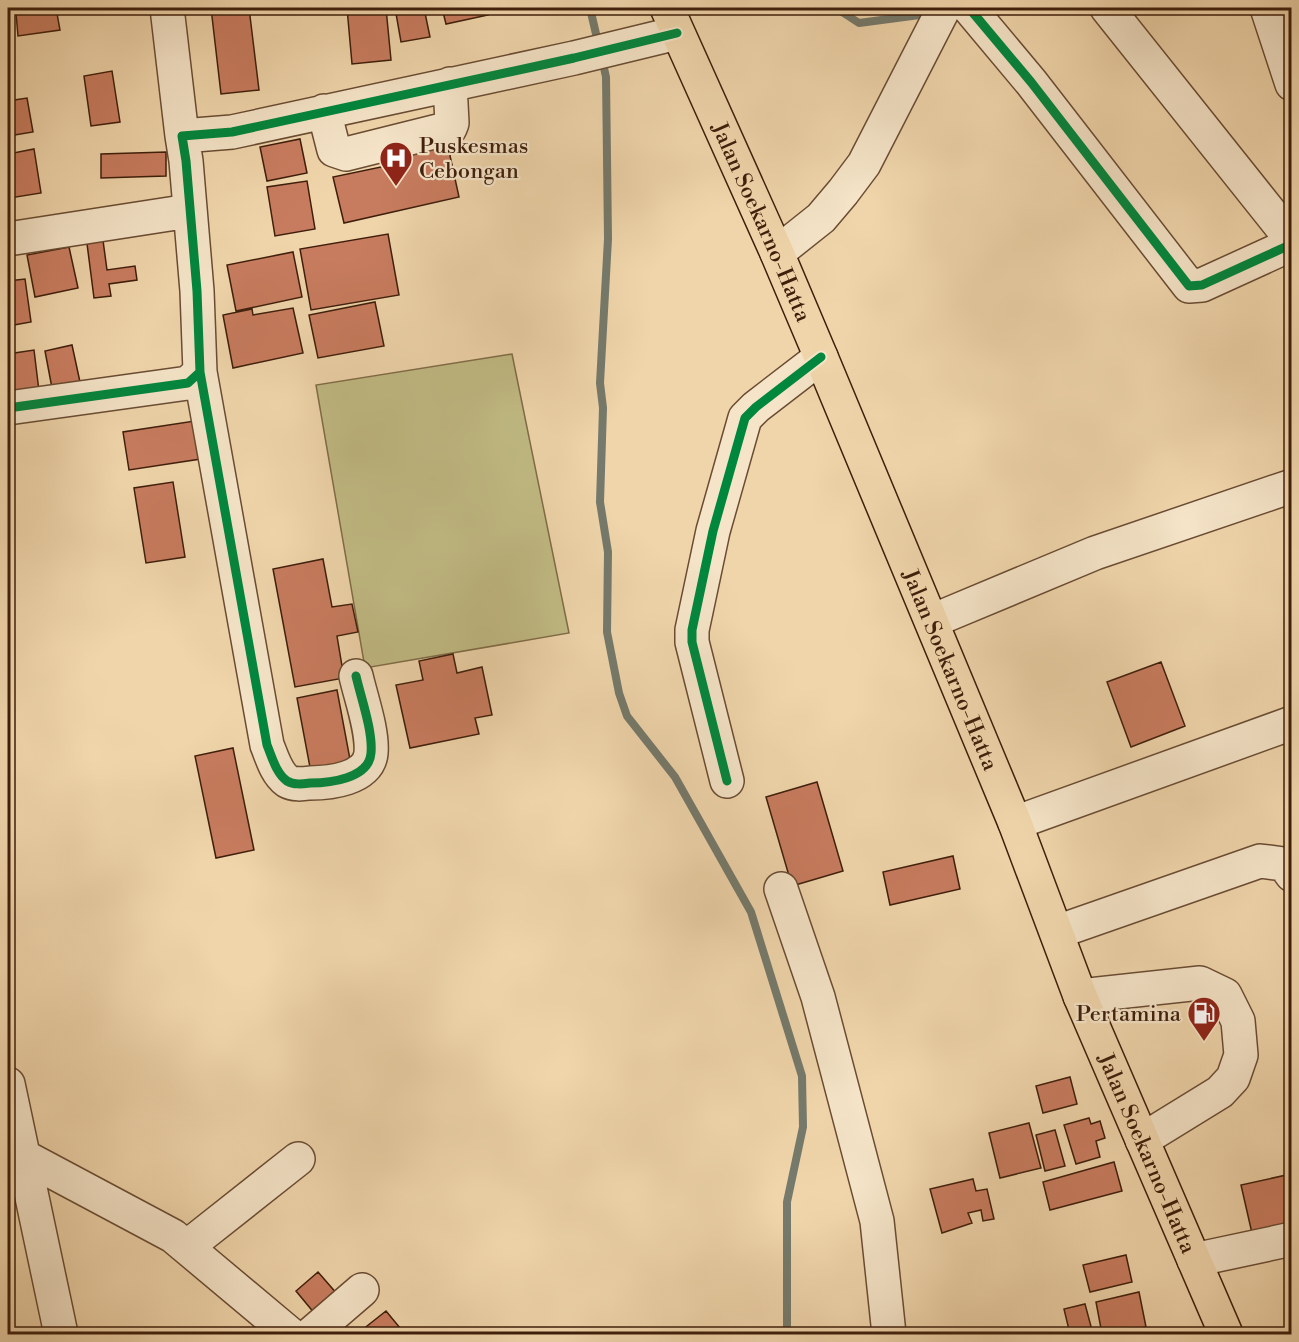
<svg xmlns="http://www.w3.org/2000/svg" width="1299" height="1342" font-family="'Libre Bodoni',serif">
<rect width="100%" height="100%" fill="#f0d5ab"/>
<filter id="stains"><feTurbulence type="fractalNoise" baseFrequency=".00333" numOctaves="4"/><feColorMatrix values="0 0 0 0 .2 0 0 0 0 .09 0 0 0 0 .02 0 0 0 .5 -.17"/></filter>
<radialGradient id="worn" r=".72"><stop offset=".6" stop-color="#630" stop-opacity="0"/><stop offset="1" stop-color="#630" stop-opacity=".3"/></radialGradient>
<path fill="#c1bb84" stroke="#806c48" stroke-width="1.5" d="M512,354L569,633L365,668L316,385Z"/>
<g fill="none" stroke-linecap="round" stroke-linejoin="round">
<path stroke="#757a6c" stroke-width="8" d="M590,8L599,47
M836,8L859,23L927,14L928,11
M590,11L623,8
M602,59L606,77L608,239L600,383L603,408L600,502L608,552L607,632L619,693L627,716L675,777L751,912L802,1076L803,1127L787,1202V1334"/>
</g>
<path fill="#c87c5f" stroke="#3e1e0b" stroke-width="1.5" d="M56,8L60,30L18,36L16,13Z
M211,8H249L259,90L221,94Z
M347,8H386L391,60L352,64Z
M395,8H424L430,37L401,42Z
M442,8H486L488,15L446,24Z
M112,71L120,122L91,126L84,76Z
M27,98L33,132L8,136V101Z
M432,137L437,154L449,151L459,197L344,223L333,177L386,166L382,149Z
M300,139L307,173L267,181L260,147Z
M34,149L41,193L10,198L8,181V154Z
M166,152V176L101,178V154Z
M307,181L315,229L275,236L267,187Z
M102,233L107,270L135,266L137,280L109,284L111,296L94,298L86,236Z
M388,234L399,295L311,310L300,249Z
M69,247L78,288L35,297L27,255Z
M293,252L302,297L236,311L227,265Z
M25,279L31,322L8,326V281Z
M375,302L384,346L318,358L309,315Z
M293,308L303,353L233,368L223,315L252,309L253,315Z
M72,345L80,382L52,388L45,351Z
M34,350L39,391L13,394L8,354Z
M201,420L207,458L129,470L123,432Z
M173,482L185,557L146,563L134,488Z
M323,559L332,607L352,604L358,632L337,636L344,678L295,687L273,569Z
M453,654L457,673L482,667L492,715L475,718L479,734L410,748L396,685L423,680L419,661Z
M1161,662L1185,726L1131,747L1107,682Z
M337,690L352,770L312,778L297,698Z
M233,748L254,850L216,858L195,756Z
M817,782L843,871L792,886L766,797Z
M953,856L960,889L890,905L883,872Z
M1070,1077L1077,1104L1043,1113L1036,1086Z
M1089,1118L1091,1124L1100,1121L1105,1138L1096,1141L1100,1157L1076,1164L1064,1125Z
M1029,1123L1041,1168L1000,1178L989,1133Z
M1055,1130L1065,1166L1045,1171L1036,1135Z
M1114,1162L1122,1191L1050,1210L1043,1182Z
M1291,1174L1292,1233L1254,1242L1241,1185Z
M973,1179L976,1191L987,1189L994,1219L983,1221L981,1210L968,1213L972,1223L942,1233L930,1189Z
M1126,1255L1132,1282L1090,1292L1083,1265Z
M318,1272L338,1295L315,1314L296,1291Z
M1139,1292L1146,1327L1102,1334L1096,1302Z
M1085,1304L1093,1334H1070L1064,1309Z
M386,1311L405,1334H357Z"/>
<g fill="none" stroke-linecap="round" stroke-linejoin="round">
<defs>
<path id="minor" d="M167,8L182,136
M969,8L1031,82L1189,286L1202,285L1292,244
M1107,8L1292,240
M1267,8L1292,84
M324,111L334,150L346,154L450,128L452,123L450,84
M8,239L189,211
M777,253L821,218L843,192L864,164L944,8
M200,372L267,745C272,757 276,773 287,781C294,785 302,784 310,783C329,783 369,779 371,753C373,731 361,698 356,676
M8,408L188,383L200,372L197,291L186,161L182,136L232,132L574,58L677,33
M932,621L1095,553L1292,486
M727,781L692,642V630L713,531L745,418L756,407L821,357
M1015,823L1292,723
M781,889L818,997L877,1221L889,1334
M1057,932L1260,861L1284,864L1292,875
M1080,996L1200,983L1225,995L1238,1021L1241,1055L1233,1078L1220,1092L1142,1140
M8,1084L61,1334
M8,1151L23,1156L173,1236L290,1334
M188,1246L298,1159
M1194,1260L1292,1239
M311,1334L362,1290"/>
<g id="major">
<path id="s1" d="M667,8L777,253L821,357L1015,823L1080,996L1226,1334"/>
</g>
</defs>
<use href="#minor" stroke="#6a4c33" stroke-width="36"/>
<use href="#major" stroke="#3e1e0b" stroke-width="36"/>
<use href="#minor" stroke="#f5e4c8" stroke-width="33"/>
<use href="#major" stroke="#f0d5ab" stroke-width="33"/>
<defs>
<path id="cycleway" d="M969,8L1031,82L1189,286L1202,285L1292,244
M200,372L267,745C272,757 276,773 287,781C294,785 302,784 310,783C329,783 369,779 371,753C373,731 361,698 356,676
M8,408L188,383L200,372L197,291L186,161L182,136L232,132L574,58L677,33
M727,781L692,642V630L713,531L745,418L756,407L821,357"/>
</defs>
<use href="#cycleway" stroke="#f5e4c8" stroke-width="13"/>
<use href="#cycleway" stroke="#00873e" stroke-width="9"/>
</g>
<defs>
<symbol id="hospital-pin" viewBox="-11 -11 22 30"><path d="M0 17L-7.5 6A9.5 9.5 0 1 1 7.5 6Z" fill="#8f2418" stroke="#f5e4c8"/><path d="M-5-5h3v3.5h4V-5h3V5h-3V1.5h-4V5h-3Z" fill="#fff"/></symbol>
<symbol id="fuel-pin" viewBox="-11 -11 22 30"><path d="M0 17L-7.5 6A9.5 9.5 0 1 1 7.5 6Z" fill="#8f2418" stroke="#f5e4c8"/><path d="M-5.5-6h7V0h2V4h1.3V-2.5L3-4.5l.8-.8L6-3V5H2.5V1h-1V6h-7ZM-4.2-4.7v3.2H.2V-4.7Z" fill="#fff"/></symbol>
</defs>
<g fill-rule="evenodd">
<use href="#hospital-pin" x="377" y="139" width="38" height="52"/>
<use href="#fuel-pin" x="1185" y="994" width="38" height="52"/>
</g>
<g text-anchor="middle" stroke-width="4.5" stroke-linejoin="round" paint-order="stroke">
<g font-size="22" fill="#3e1e0b" stroke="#f5e4c8" text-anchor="start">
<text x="419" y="153">Puskesmas<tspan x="419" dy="25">Cebongan</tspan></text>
<text x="1181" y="1021" text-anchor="end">Pertamina</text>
</g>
<g font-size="22" fill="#3e1e0b" stroke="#f5e4c8">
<text dy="8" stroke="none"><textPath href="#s1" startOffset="234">Jalan Soekarno-Hatta</textPath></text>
<text dy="8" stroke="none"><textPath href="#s1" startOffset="720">Jalan Soekarno-Hatta</textPath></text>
<text dy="8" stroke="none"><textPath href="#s1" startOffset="1242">Jalan Soekarno-Hatta</textPath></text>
</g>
</g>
<rect width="1299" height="1342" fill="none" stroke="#f0d5ab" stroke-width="30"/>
<rect x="9" y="9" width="1281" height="1324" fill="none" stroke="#3e1e0b" stroke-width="3"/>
<rect x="15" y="15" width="1269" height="1312" fill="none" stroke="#3e1e0b" stroke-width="1.5"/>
<rect width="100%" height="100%" filter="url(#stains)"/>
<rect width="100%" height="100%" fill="url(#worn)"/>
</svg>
